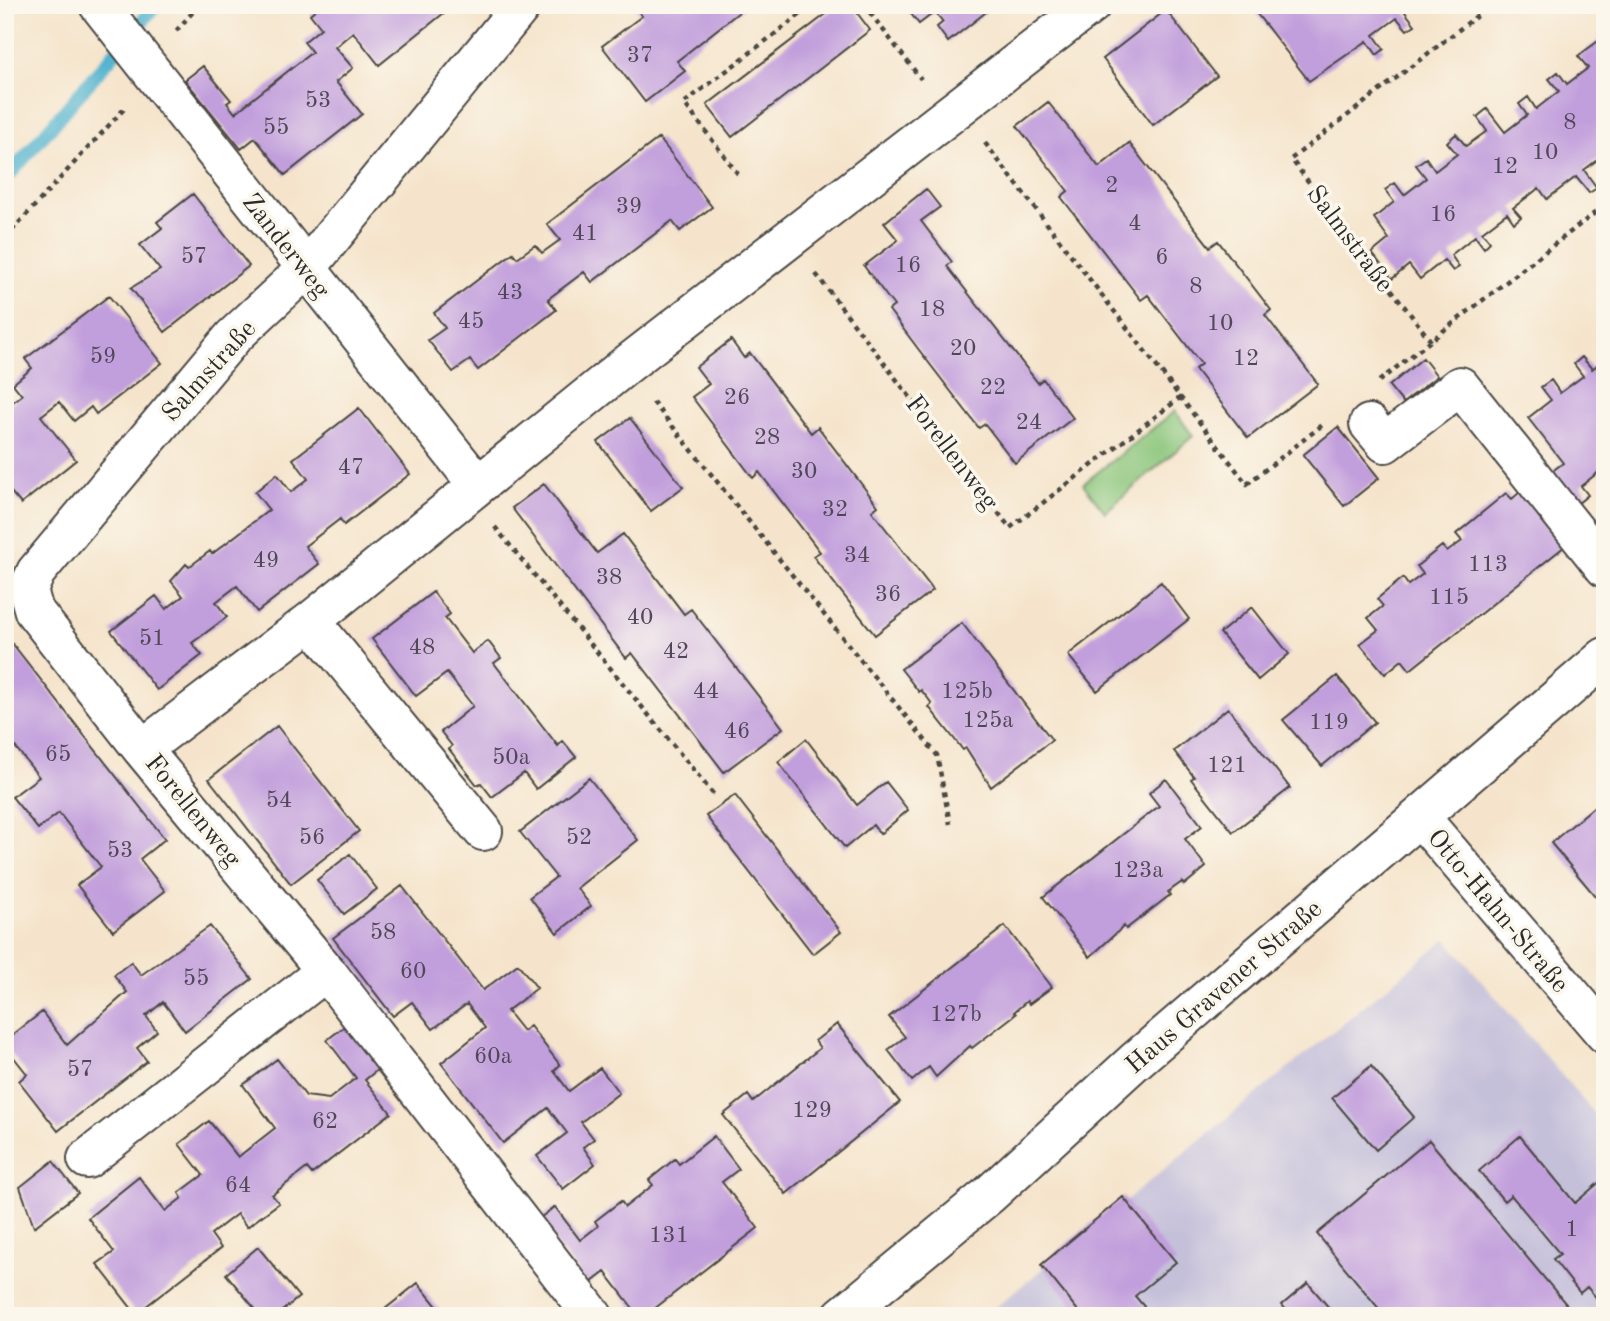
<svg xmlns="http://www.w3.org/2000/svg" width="1610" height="1321" font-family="'Old Standard TT',serif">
<rect width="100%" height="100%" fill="#fbf7ec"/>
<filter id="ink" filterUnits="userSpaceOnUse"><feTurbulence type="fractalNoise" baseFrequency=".0143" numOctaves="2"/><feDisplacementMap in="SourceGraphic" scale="14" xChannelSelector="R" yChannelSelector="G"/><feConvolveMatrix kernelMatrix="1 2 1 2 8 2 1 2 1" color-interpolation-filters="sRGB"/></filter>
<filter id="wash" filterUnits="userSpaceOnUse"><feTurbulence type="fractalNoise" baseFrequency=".00686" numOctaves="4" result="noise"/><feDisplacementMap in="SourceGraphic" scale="28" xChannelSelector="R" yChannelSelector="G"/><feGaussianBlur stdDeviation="1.57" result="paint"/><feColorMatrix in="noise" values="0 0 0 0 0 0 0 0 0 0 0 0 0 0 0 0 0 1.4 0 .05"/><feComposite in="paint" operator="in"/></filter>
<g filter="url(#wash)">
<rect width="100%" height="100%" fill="#f5e4cb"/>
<path fill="#c5c0da" d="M1446,939L1605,1126V1316H985Z"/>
<path fill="#8ac57a" stroke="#5a7852" stroke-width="2" d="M1175,411L1193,436L1105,512L1083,484Z"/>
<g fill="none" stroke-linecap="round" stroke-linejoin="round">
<path stroke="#50b2ce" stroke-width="14" d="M5,180L156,5"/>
</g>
<g id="blocks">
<path fill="#c19edc" d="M321,5H454L379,65L353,32L335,47L353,68L336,82L362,114L285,175L255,138L241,149L185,80L203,66L231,100L227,103L235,113L312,52L304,42L321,28L310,14Z
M634,5H748L677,61L685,71L645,102L602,46L642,16Z
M838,5H851L870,30L732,137L707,105Z
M904,5H995L948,42L937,27L943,22L935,12L919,24Z
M1250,5H1413L1405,12L1415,25L1407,30L1397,18L1374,35L1384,49L1377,55L1367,41L1309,81Z
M1166,10L1217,76L1153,125L1103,59Z
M1605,36V154L1584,170L1597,188L1589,193L1576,177L1547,199L1539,188L1513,208L1521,217L1514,223L1507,213L1482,232L1490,242L1484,248L1475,236L1451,255L1459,267L1453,271L1444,260L1420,279L1409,265L1392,279L1372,253L1389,239L1374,218L1394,202L1385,190L1395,183L1404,195L1426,178L1416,165L1426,158L1435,171L1457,154L1447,142L1456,134L1466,146L1487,131L1477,117L1487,109L1505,132L1527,115L1519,104L1528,97L1536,109L1559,91L1549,79L1558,72L1567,84L1588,68L1578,56Z
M1048,102L1099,167L1129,143L1210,247L1218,241L1271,310L1265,315L1318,384L1248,438L1195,369L1201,364L1148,295L1141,300L1061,197L1068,191L1017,126Z
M659,138L712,207L680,231L672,221L592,282L584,272L548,299L556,310L478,370L470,360L453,372L428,340L445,328L434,313L513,253L517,258L535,245L542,253L560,240L547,224Z
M926,189L940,207L921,221L952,262L947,266L1038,383L1043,379L1073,418L1015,463L985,424L979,428L919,350L889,310L894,306L864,266L898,240L884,223Z
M193,194L249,266L165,332L131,288L160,270L140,245L162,228L157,222Z
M109,296L162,363L96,414L91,407L74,421L59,402L41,416L76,460L21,504L5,485V408L22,395L13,384L32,368L25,359Z
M731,340L744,358L750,353L811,433L818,427L878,506L872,511L933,590L875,635L813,556L820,552L759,472L753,478L692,397L709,384L696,367Z
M1582,357L1592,369L1605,359V467L1581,486L1588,495L1572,508L1547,475L1563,463L1528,418L1551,400L1541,387L1551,380L1560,393L1583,376L1574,364Z
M1423,358L1437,376L1403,403L1389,386Z
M359,408L410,474L344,525L340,519L305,546L319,564L257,612L237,586L216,602L227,617L192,643L202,655L157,690L111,631L156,596L166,609L183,596L171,581L186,564L189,567L210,551L212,554L269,510L255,492L277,474L291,492L308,479L293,459Z
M630,418L683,487L651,511L598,442Z
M1338,427L1379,478L1344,506L1303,455Z
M544,484L597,553L623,534L684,614L691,609L783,728L724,772L632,653L626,658L512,508Z
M1526,487L1570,542L1410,670L1402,660L1385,674L1360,644L1378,630L1368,618L1383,606L1377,599L1403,578L1408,585L1423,574L1417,566L1442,546L1447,552L1462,541L1456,534L1506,493L1512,499Z
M1161,582L1189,619L1097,691L1068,655Z
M433,592L450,614L445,618L472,653L488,641L501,658L494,663L558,746L563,741L576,757L536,789L524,773L492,797L481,783L477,785L449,749L452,746L441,732L473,706L447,673L416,696L372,639Z
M1252,607L1289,654L1258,680L1220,633Z
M962,623L1052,740L991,787L966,748L963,750L929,707L932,704L927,697L921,690L919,692L901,669Z
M5,634L165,839L140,859L165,891L113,931L77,885L101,867L59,813L38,829L12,797L39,777L5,734Z
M1337,676L1375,722L1322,766L1283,720Z
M1228,708L1290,788L1233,832L1191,779L1194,777L1174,751Z
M277,726L359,831L291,884L209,779Z
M806,739L857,805L886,782L908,810L880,834L873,825L845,848L778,762Z
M589,778L638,840L577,888L591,906L557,933L530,897L556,877L520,832Z
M1166,779L1202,826L1185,839L1206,867L1184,885L1182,882L1168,892L1170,895L1126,929L1124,926L1090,957L1043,897L1159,806L1149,793Z
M735,795L841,932L813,954L706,816Z
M1596,805L1605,815V908L1551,843Z
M350,854L377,889L344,914L317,880Z
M402,886L483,990L518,964L537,988L507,1011L523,1031L530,1026L560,1065L554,1071L569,1091L600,1068L619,1093L581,1122L594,1139L583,1147L595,1164L563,1189L537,1156L567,1133L548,1108L503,1143L441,1063L485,1028L467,1004L433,1029L412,1002L393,1016L333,938Z
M210,926L252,979L185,1031L163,1002L146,1016L157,1031L137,1048L147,1061L58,1131L19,1081L27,1074L5,1046V1041L42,1012L67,1045L127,992L114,975L131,962L141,975Z
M1005,926L1052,987L1029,1004L1027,1001L1014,1012L1016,1014L972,1048L970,1046L936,1077L929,1067L912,1081L888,1050L905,1037L889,1017Z
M350,1022L383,1065L365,1080L391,1113L312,1174L307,1168L272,1195L279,1203L247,1227L237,1214L211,1234L221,1248L136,1314L97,1264L114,1252L88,1218L139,1177L165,1211L182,1198L179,1193L203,1175L179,1144L209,1121L238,1157L275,1128L243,1085L277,1059L306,1096L329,1099L356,1078L327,1040Z
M837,1024L900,1102L786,1194L723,1115L748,1095L753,1102L820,1048L815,1041Z
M1371,1066L1414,1117L1376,1150L1332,1098Z
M714,1136L739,1169L722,1182L758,1228L645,1316H639L605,1272L588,1285L537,1220L555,1207L580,1240L598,1226L595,1221L621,1201L625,1207L653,1185L649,1180L675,1159L679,1164Z
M1520,1136L1575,1203L1603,1179L1605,1181V1308L1587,1287L1580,1293L1553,1259L1560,1254L1511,1195L1504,1201L1479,1171Z
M1429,1140L1576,1316H1385L1317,1234Z
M53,1161L78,1193L34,1227L20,1187Z
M1123,1197L1176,1262L1135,1296L1152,1316H1075L1079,1312L1041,1265Z
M258,1247L299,1297L276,1316H261L226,1274Z
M418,1283L445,1316H382L380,1313Z
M1308,1283L1336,1316H1291L1282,1305Z"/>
</g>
</g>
<g filter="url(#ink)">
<use href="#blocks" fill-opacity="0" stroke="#494743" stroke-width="2"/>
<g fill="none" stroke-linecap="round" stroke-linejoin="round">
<defs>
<path id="minor" d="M99,5L477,484
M1369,424L1385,443L1460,386L1605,568
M311,621L483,831
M142,749L34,611L28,590L36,572L233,337L306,269L522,5
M1420,817L1605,1034
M87,1159L326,971
M593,1316L326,971L142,749L311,621L625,366L1091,5
M842,1316L990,1194L1134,1062L1605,657"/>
</defs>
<use href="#minor" stroke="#494743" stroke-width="42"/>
<path stroke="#494743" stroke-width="4.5" stroke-dasharray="5 5" stroke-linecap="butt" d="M864,5L921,79
M176,31L199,5
M985,143L1247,484L1325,423
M738,174L684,103L813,5
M5,238L124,109
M816,274L1010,528L1181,397
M1431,341L1291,159L1491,5
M1379,381L1605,205
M653,402L937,755L950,824
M495,527L714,795"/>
<use href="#minor" stroke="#fff" stroke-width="38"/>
</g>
</g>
<g text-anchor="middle" stroke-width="7" stroke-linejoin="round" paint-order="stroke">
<g font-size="23" fill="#504857">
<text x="640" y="62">37</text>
<text x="318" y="107">53</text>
<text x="1570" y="129">8</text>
<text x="276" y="134">55</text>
<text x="1545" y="159">10</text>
<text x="1505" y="173">12</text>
<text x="1112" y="192">2</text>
<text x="629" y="213">39</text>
<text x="1443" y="221">16</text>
<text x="1135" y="230">4</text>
<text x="585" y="240">41</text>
<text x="194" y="263">57</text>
<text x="1162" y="264">6</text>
<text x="908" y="272">16</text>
<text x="1196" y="293">8</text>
<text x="510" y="299">43</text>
<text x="932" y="316">18</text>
<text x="471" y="328">45</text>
<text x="1220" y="330">10</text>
<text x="963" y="355">20</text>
<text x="103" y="363">59</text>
<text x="1246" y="365">12</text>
<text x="993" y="394">22</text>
<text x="737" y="404">26</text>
<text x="1029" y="429">24</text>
<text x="767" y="444">28</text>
<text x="351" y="474">47</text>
<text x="804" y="478">30</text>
<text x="835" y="516">32</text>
<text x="857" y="562">34</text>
<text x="266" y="567">49</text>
<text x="1488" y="571">113</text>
<text x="609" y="584">38</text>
<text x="888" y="601">36</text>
<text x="1449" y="604">115</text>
<text x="640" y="624">40</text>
<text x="152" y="645">51</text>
<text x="422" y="654">48</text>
<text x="676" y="658">42</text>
<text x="706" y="698">44</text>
<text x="967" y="698">125b</text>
<text x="988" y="727">125a</text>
<text x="1329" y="729">119</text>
<text x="737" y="738">46</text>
<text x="58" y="761">65</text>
<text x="511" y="764">50a</text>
<text x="1227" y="772">121</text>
<text x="279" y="807">54</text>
<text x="312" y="844">56</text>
<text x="579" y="844">52</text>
<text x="120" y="857">53</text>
<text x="1138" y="877">123a</text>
<text x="383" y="939">58</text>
<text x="413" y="978">60</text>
<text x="196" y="985">55</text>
<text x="956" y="1021">127b</text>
<text x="493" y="1063">60a</text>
<text x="80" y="1076">57</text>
<text x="812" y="1117">129</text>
<text x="325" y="1128">62</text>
<text x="238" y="1192">64</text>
<text x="1572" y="1236">1</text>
<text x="669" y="1242">131</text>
</g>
<g font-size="26" fill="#2b2b2b" stroke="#fbf7ec">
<text transform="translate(1351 238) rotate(53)" y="9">Salmstraße</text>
<text transform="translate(287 245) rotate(52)" y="9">Zanderweg</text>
<text transform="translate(208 370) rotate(-48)" y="9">Salmstraße</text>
<text transform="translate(953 452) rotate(53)" y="9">Forellenweg</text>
<text transform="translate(194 810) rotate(51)" y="9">Forellenweg</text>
<text transform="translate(1499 910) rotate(50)" y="9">Otto-Hahn-Straße</text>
<text transform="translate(1223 986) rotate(-41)" y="9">Haus Gravener Straße</text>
</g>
</g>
<rect width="1610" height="1321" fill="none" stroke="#fbf7ec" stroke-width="28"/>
</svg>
